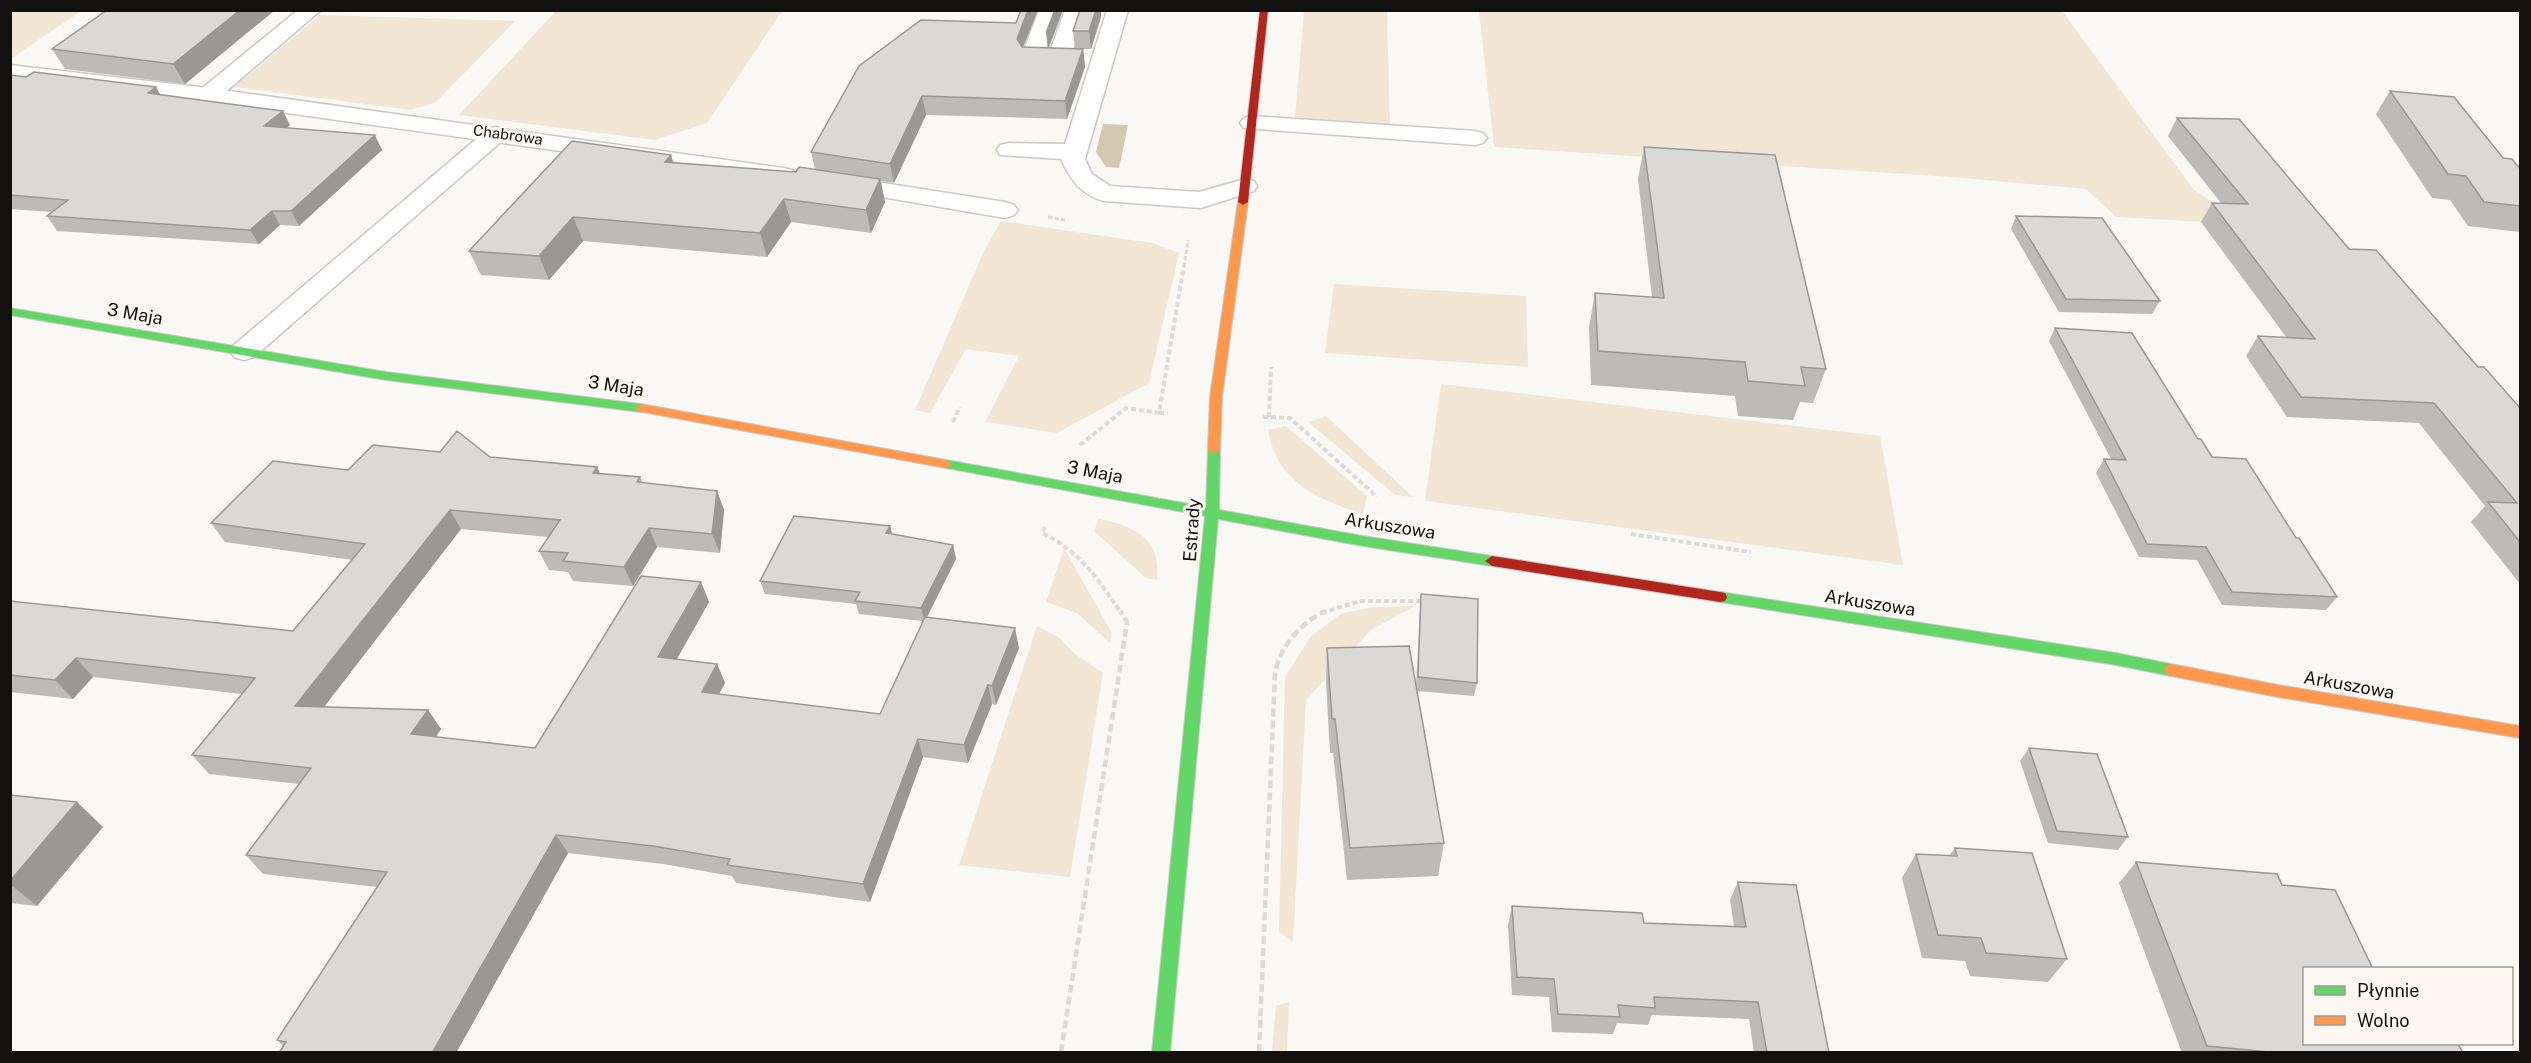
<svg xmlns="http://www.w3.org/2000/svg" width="2531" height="1063" font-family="'Public Sans',sans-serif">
<rect width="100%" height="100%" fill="#faf8f5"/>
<path fill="#f0e6d3" d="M11,10H81V11L12,58Z
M556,11V10L782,11L707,123L655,140L459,115Z
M1304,11H1387L1390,126L1295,117Z
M1479,11H2062L2194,190L2228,212L2203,222L2116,217L2086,189L1951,177L1494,147Z
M320,15L515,21L436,102L411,110L234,87Z
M1001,221L1152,243L1179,253L1149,383L1057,433L985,422L1019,356L966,349L930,413L915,410L985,249Z
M1334,284L1526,296L1528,367L1325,353Z
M1441,384L1880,436L1903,565L1425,501Z
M1326,416L1413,497L1395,495L1308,422Z
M1286,426L1367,496L1363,514C1317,499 1277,483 1268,430Z
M1099,519C1135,526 1162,539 1157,580L1146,578L1094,531Z
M1064,548L1112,633L1110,643L1077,613L1046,602Z
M1415,606L1371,630L1306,700L1293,942L1279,932L1285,677L1311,636L1342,613L1375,607Z
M1037,626L1058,637L1075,654L1103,673L1070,877L959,865Z
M1289,1002L1287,1052H1272L1276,1006Z"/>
<path fill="#d5c8b1" d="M1103,124L1128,125L1119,168L1106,167L1096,152Z"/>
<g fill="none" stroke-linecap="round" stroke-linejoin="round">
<defs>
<path id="lane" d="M298,10H321L216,100L208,102L200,100L197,95L200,90Z
M1039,10H1060L1045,51H1050L1065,10H1086L1072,53L1077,58L1074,63L1066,65L1024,63L1021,58Z
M1107,10H1128L1085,159L1092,174L1110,186L1199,192L1245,179L1254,181L1257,186L1254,191L1201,208L1104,201C1081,195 1070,179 1061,159L1000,155L997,150L1000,145L1009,143L1065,144Z
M1252,116L1475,131L1483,133L1487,138L1483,143L1475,145L1244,128L1240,123L1244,118Z
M496,127L504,129L508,134L504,139L254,357L244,360L234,357L230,351L234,345L488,129Z"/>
<path id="street" d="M10,65L208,88L784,168L793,170L796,175L793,180L784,182L208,102L10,79Z
M838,176L1005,202L1014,205L1018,210L1014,215L1005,218L829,188L826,183L829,178Z"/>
<path id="fast" d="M10,308L386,372L641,404L647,408L641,412L386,380L10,315Z
M1214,446L1220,450L1219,510L1363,536L1492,556L1499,561L1492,566L1363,546L1218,519L1170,1052H1152L1205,516L946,468L940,464L946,460L1206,507L1208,450Z
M1720,592L2116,653L2171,664L2176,666L2178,670L2176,674L2171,676L2116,665L1720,602L1715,601L1713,597L1715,593Z"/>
<path id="slow" d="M1243,199L1248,202L1222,397L1220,450L1214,454L1208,450L1210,397L1238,202Z
M641,404L946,460L952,464L946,468L637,411L635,408Z
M2171,664L2278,685L2520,726V738L2278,697L2171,676L2166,674L2164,670L2166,666Z"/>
<path id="jam" d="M1260,10H1268L1248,202L1243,205L1238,202Z
M1492,556L1720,592L1725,593L1727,597L1725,601L1720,602L1492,566L1485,561Z"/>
</defs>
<use href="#lane" stroke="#cbc9c6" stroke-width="3"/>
<use href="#street" stroke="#cbc9c6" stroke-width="3"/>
<use href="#fast" stroke="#cbc9c6" stroke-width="2"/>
<use href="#slow" stroke="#cbc9c6" stroke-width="2"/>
<use href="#jam" stroke="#cbc9c6" stroke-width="2"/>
<path stroke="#dbdad9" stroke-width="3" stroke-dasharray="4.5 2" stroke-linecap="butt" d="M1048,217L1065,220
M1184,267L1188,240"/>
<path stroke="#dbdad9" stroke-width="4" stroke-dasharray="5 3" stroke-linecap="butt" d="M1159,413H1168
M1263,417L1290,418L1377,497
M1269,417L1271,367
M953,422L960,407
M1080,445L1126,408L1159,413L1184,265
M1045,527L1042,533C1079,550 1099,580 1121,613
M1631,534L1751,552
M1322,613L1360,601H1423"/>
<path stroke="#dbdad9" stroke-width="4.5" stroke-dasharray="8 4" stroke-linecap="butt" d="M1061,1052L1127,622L1120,611
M1259,1052L1275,673C1280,646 1301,623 1325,611"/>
<use href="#lane" fill="#fefefe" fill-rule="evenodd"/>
<use href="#street" fill="#fefefe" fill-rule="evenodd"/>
<use href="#fast" fill="#63d668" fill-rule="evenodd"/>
<use href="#slow" fill="#ff974d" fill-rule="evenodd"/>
<use href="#jam" fill="#b3261e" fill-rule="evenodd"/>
</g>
<path fill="#bcbbb9" d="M107,10H275L185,84L65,69L52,49Z
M1021,10H1038L1023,47L1048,48L1046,31L1063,10L1049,48L1075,49L1073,31L1101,17L1091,49H1078H1083L1085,67L1067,119L926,115L894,183L881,181L885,202L871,233L791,222L767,257L583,241L549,280L481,275L469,251L671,155L673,163L796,172L815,169L811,152L1016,23Z
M10,75L161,95L290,125L287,128L382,150L299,226L280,225L259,244L57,231L47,216L52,212L10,209Z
M2390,91L2503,158L2520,169V232L2468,226L2450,200L2432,198L2376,114Z
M2177,118L2349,249L2478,367L2520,408V584L2471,522L2485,506L2419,423L2287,417L2246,356L2258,336L2287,338L2201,222L2212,203H2221L2168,136Z
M1644,147L1826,369L1813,403L1800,402L1793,420L1738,416L1735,396L1591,385L1589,327L1595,293L1652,297L1638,179Z
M2016,216L2160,301L2152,314L2059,312L2011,229Z
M2055,328L2198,439L2212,457L2296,538L2337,597L2326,610L2222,605L2197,560L2139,557L2096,473L2104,459H2111L2049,341Z
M490,457L600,473L640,477L643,483L717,491L724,510L720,553L657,547L633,586L573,581L568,572L549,570L539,551L548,537L461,529L324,707L428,710L441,729L436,737L535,748L701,582L709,602L677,659L717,664L725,683L719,694L880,714L923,621L859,614L856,604L765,594L760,581L890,526L892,534L953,545L956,559L927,617L1019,648L996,705L992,704L968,763L923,757L870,902L736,883L732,876L663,864L568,853L456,1053H279L283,1046L277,1040L377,887L263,874L246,855L299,784L209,774L192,755L242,694L93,677L73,699L10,692V601L293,631L352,560L225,542L211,523L348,470Z
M1421,594L1477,683L1474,696L1417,691L1444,843L1438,876L1347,880L1333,753H1330L1326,682L1327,648L1416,686L1420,608Z
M2029,748L2128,837L2118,850L2048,843L2020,761Z
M10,795L103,827L37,906L10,903Z
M1955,848L2067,959L2048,982L1970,976L1965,961L1922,958L1902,878L1916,854L1949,856Z
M2136,862L2304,969L2463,1053H2182L2119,883Z
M1738,882L1829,1053H1754L1749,1019L1652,1015L1648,1025L1617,1023L1613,1034L1552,1032L1549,997L1512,995L1508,925L1512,906L1644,923L1734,926L1730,900Z"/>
<path fill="#999896" d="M240,10H275L185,84L173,64Z
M1028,10H1038L1019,57L1017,39Z
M1054,10H1063L1048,49L1046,31Z
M1096,10H1101V17L1091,49L1089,31Z
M1083,49L1085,67L1067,119L1065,101Z
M156,87L164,101L148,93Z
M922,96L926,115L894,183L890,164Z
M283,111L290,125L272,140L264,126Z
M375,135L382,150L299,226L291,211Z
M671,155L678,178L665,162Z
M880,179L885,202L871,233L866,210Z
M784,199L791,222L767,257L760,233Z
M272,211L280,225L259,244L250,230Z
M573,217L583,241L549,280L539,256Z
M597,467L606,486L593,473Z
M717,491L724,510L720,553L712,534Z
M450,510L461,529L310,725L295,706Z
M890,526L893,539L886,533Z
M649,528L657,547L633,586L624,567Z
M953,545L956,559L925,621L921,608Z
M701,582L709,602L667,676L658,657Z
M1015,628L1019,648L996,705L992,686Z
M76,658L93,677L73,699L55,680Z
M717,664L725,683L710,711L702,692Z
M988,685L992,704L968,763L964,745Z
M428,710L441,729L425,753L411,734Z
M918,739L923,757L870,902L863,884Z
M77,802L103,827L37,906L10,884V881Z
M556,835L568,853L456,1053H432Z"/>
<path fill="#dbd9d7" stroke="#999896" stroke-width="1.5" d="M107,10H240L173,64L52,49Z
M1021,10H1028L1017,39L1022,47L1083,49L1065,101L922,96L890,164L811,152L859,66L921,20L1016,23Z
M1080,10H1096L1089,31H1073Z
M34,72L156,87L148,93L283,111L264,126L375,135L291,211H272L250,230L47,216L68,200L10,195V75L26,77Z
M2390,91L2454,97L2503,158L2512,159L2520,169V206L2484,202L2466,176L2448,174Z
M2177,118L2239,119L2349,249L2376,250L2478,367H2484L2520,408V542L2488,502L2517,503L2434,403L2301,397L2258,336L2315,339L2212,203L2248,204Z
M572,141L671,155L665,162L796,172L799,167L880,179L866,210L784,199L760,233L573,217L539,256L469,251Z
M1644,147L1775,155L1826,369L1801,367L1805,386L1748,381L1745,362L1598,351L1595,293L1664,298Z
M2016,216L2102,218L2160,301L2066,299Z
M2055,328L2132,333L2198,439H2201L2212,457L2246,459L2296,538H2299L2337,597L2232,592L2206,547L2147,544L2104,459L2126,460Z
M457,431L490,457L597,467L593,473L640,477L637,482L717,491L712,534L649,528L624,567L563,561L568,553L539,551L560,520L450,510L295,706L428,710L411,734L535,748L641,576L701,582L658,657L717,664L702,692L880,714L925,617L1015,628L992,686L988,685L964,745L918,739L863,884L727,865L730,859L653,846L556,835L432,1053H279L286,1042L277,1040L387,872L246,855L311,768L192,755L255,678L76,658L55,680L10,675V601L293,631L365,544L211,523L273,461L348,470L373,445L440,452Z
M794,516L890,526L886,533L953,545L921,608L855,601L860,592L760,581Z
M1421,594L1478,599L1477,683L1418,677Z
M1409,646L1444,843L1350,848L1335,719H1332L1327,648Z
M2029,748L2097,754L2128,837L2057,831Z
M10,795L77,802L10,881Z
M1955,848L2032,853L2067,959L1986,953L1981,938L1938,935L1916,854L1957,856Z
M2136,862L2277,874L2282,885L2335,890L2373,969H2304V1044H2458L2463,1053H2280L2207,1046Z
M1738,882L1796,885L1829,1053H1767L1758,1002L1654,997L1655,1008L1618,1005L1620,1017L1558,1014L1554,979L1517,977L1512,906L1642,913L1644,923L1746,927Z"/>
<g text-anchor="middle" stroke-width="6" stroke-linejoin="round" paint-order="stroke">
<g font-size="15" fill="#12110f" stroke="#fdf9f2">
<text transform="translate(508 135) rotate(8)" y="5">Chabrowa</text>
</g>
<g font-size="18" fill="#12110f" stroke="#fdf9f2">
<text transform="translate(135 314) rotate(10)" y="6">3 Maja</text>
<text transform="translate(616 386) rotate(9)" y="6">3 Maja</text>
<text transform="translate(1095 472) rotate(11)" y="6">3 Maja</text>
<text transform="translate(1390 526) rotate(9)" y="6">Arkuszowa</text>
<text transform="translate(1192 530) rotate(-86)" y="6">Estrady</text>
<text transform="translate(1870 603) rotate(9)" y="6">Arkuszowa</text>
<text transform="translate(2349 685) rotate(10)" y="6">Arkuszowa</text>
</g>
</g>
<rect width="2531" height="1063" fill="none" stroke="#12110f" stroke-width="24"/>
<rect x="2303" y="967" width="210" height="78" fill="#fdf9f2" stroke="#9f9c97" stroke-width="1.5"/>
<rect x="2315" y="986" width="30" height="9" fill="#63d668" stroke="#9f9c97" stroke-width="1.5"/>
<text x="2357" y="997" font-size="18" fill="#12110f">Płynnie</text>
<rect x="2315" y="1016" width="30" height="9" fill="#ff974d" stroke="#9f9c97" stroke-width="1.5"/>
<text x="2357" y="1027" font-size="18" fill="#12110f">Wolno</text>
</svg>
